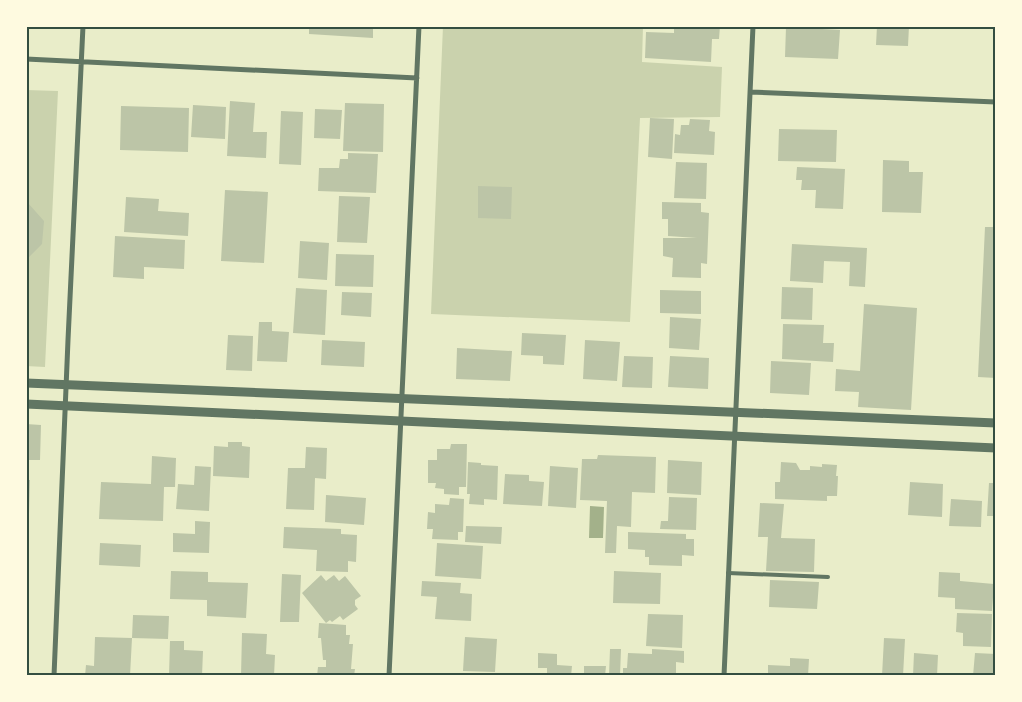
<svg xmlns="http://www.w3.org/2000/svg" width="1022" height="702" font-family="Raleway,sans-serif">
<rect width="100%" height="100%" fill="#e9edc9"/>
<path fill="#cad2ad" d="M443,26H643L642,62L722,67L720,117L640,118L630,322L431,314Z
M26,90L58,91L45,367L26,366Z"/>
<path fill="#a3b18a" d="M590,506L604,507L603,538H589Z"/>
<path fill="#bcc5a7" d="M309,26H373V38L309,34Z
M674,26H720L719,39H712L711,62L645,58L646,32L674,33Z
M877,26H909L908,46L876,45Z
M786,27L840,30L838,59L785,57Z
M230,101L255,103L253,132H267L266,158L227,156Z
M345,103L384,104L383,152L343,151Z
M193,105L226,107L225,139L191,137Z
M121,106L189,108L188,152L120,150Z
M315,109L342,110L340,139L314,138Z
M281,111L303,112L301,165L279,164Z
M650,118L674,119L672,159L648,157Z
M690,119L710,120L709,131L715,132L714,155L674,153L675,134L680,135L681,125H689Z
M779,129L837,130L836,162L778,161Z
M348,153L378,154L376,193L318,191L319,168H339L340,159H348Z
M883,160L909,161V172H923L921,213L882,212Z
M676,162L707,163L706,199L674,198Z
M797,167L845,169L843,209L815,208L816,190H801L802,180H796Z
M478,186L512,187L511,219L478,218Z
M26,189L28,191V203L44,221L42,244L26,260Z
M225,190L268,192L264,263L221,261Z
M339,196L370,197L367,243L337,242Z
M126,197L159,199L158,211L189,213L188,236L124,232Z
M662,202L701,203V212L709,213L707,264L701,263V278L672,277L673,258L663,256V238H697L668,236V219H662Z
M985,227H996V378L978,377Z
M115,236L185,240L184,269L144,267V279L113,277Z
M300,241L329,243L327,280L298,278Z
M792,244L867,248L865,287L849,286L850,262L824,261L823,283L790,281Z
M336,254L374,255L373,287L335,286Z
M782,287L813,288L812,320L781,319Z
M296,288L327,290L325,335L293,333Z
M660,290L701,291V314L660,313Z
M342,292L372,293L371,317L341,315Z
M864,304L917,308L911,410L858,407L859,392L835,391L836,369L860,371Z
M670,317L701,319L699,350L669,348Z
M259,322H272V331L289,332L287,362L257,361Z
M783,324L824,325L823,343H834L833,362L782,359Z
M522,333L566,335L564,365L543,364V356L521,355Z
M228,335L253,336L252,371L226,370Z
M322,340L365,342L364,367L321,365Z
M585,340L620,342L617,381L583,379Z
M457,348L512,351L510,381L456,379Z
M624,356L653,357L652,388L622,387Z
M670,356L709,358L708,389L668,387Z
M771,361L811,363L809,395L770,393Z
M26,424L41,425L40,460H26Z
M228,442H242V446L250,447L249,478L213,476L214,446L228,447Z
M451,444H467L466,487H459V495L444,494V489L435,488L436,483H428V460H437V449H450Z
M306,447L327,448L326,479L315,478L314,510L286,509L288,468H305Z
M598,455L656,457L655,493L632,492L631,527L617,526L616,553H605L607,501L580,500L582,459H597Z
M152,456L176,458L175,487H164L163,521L99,519L101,482L151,484Z
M668,460L702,462L701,495L667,493Z
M468,462L481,463V465L498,466L497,500L484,499V505L469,504L470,494H467Z
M781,462L796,463L800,470H810V466L822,467V464L837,465L836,476H838L837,496H827V501L775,499V482H780Z
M195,466L211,467L209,511L176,509L178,484L194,485Z
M550,466L578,468L576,508L548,506Z
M505,474L529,475V481L544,482L542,506L503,504Z
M26,480H30L29,514H26Z
M910,482L943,484L942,517L908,515Z
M989,483H996V516H987Z
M326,495L366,498L364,525L325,522Z
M669,497L697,498L696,530L660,529L661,521H668Z
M450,498L464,499L463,532H458V540L432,539L433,529H427L428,512L435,513V504L449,505Z
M951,499L982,501L981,527L949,526Z
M760,503L784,504L781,538L815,539L814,572L766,571L768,537H758Z
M195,521L210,522L209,553L173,552V533L195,534Z
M466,526L502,527L501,544L465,542Z
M284,527L341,529V534L357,535L356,562L348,561V572L316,571L317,550L283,548Z
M628,532L686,534V539H694V556L682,555V566L649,565V557H645V550L628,549Z
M100,543L141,545L140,567L99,565Z
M437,543L483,546L481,579L435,576Z
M171,571L208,572V582L248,583L246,618L207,616V600L170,599Z
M614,571L661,573L660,604L613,603Z
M939,572L960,573V581L994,584L992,611L955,609V598L938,597Z
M282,574L301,575L299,622H280Z
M321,575L326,581L334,575L339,581L345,576L361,596L355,600V605L358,609L343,620L340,616L332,622L330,620L326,623L302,593Z
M770,580L819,582L817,609L769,607Z
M422,581L461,583L460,593L472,594L471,621L435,619L437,597L421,596Z
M957,613L992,614L991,647L963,646V633L956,632Z
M648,614L683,615L682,648L646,646Z
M133,615L169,616L168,639L132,638Z
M319,623L346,625V635H350L349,644H353L351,669H355L354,676H317L318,667H326V660H323L321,638H318Z
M242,633L267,634L266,654L275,655L274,676H241Z
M95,637L132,638L130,676H85L86,665L94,666Z
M465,637L497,639L495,672L463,671Z
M884,638L905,639L903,676H882Z
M170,641H184V650L203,651L202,676H169Z
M610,649H621L620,676H609Z
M652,649L684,651V663L676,662V676H623V668H627L628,653L652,654Z
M538,653L557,654V665L572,666L571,676H547V668H538Z
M914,653L938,655L937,676H913Z
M975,653L996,654V676H973Z
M790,658L809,659L808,676H768V665L790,666Z
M584,666H606L605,676H584Z"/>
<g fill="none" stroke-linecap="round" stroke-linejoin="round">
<path stroke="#617663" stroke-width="4" d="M728,573L828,577"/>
<path stroke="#617663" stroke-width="5" d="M26,59L417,78
M750,92L996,102
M54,676L68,340L83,26
M389,676L419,26
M724,676L753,26"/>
<path stroke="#617663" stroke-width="9" d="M26,383L996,423
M26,404L996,448"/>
</g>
<rect width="1022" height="702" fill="none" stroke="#fefae0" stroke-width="55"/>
<rect x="28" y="28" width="966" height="646" fill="none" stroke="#344e41" stroke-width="2"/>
</svg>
